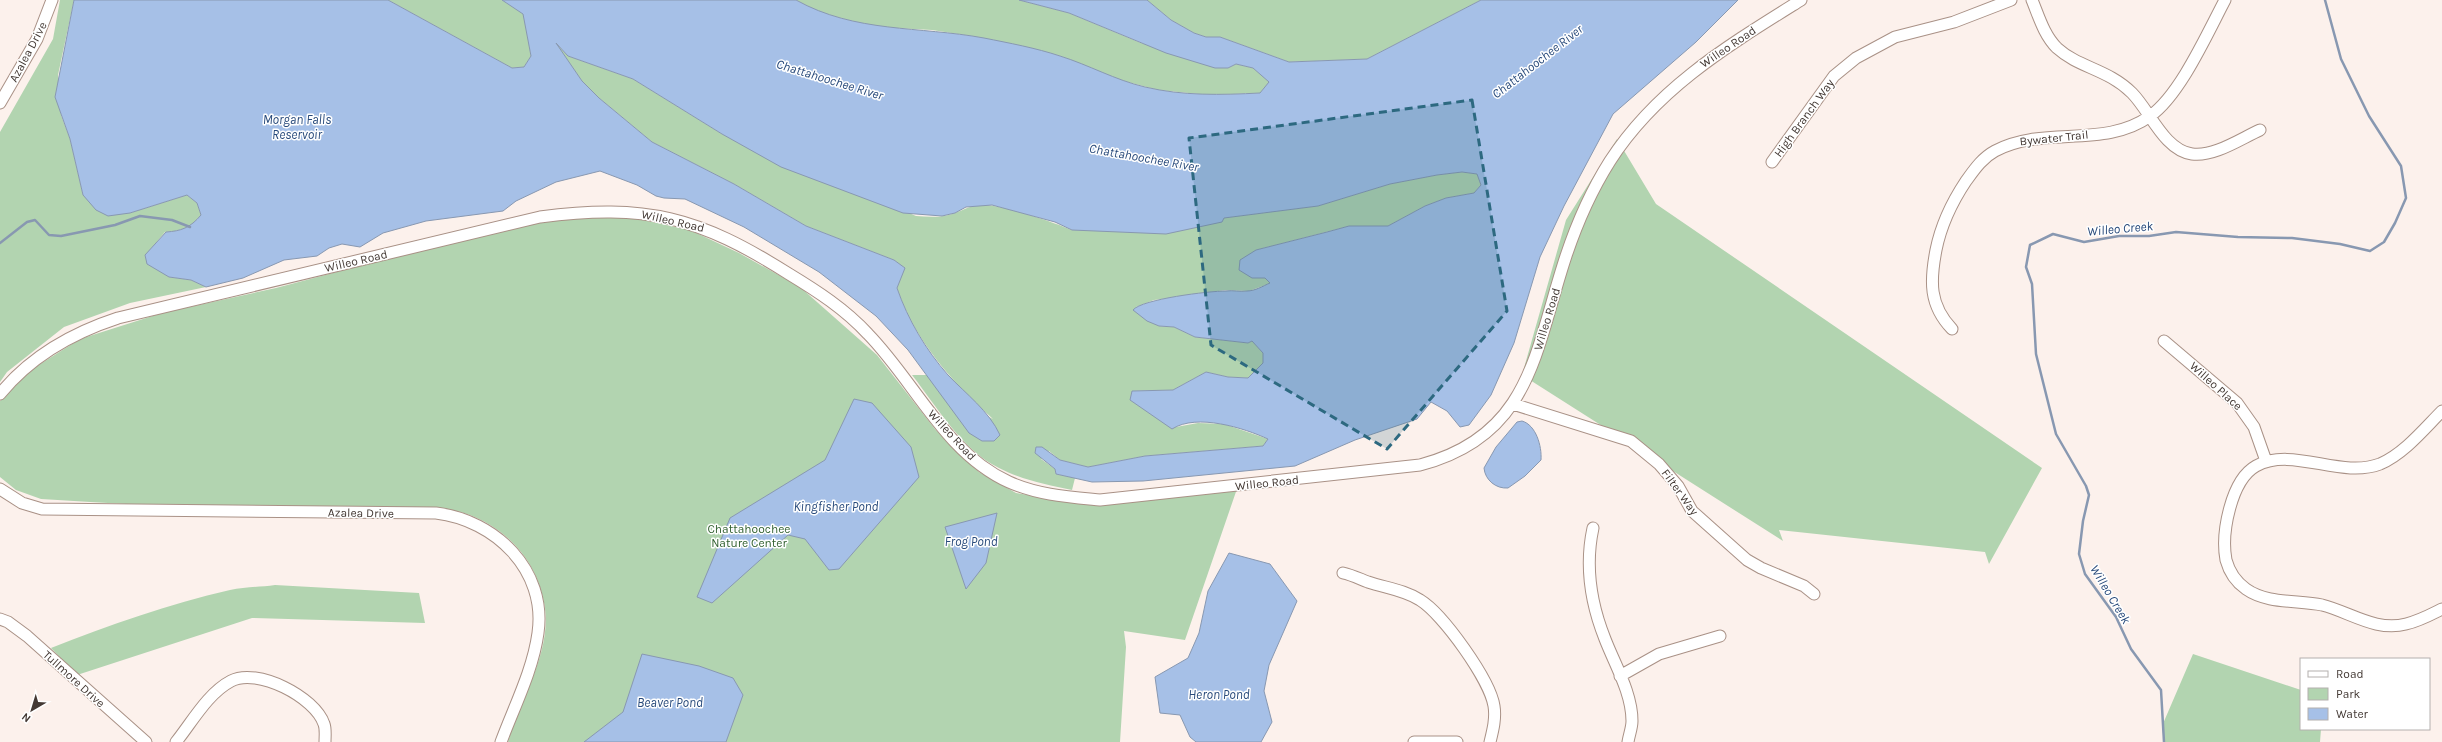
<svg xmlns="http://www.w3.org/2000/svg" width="2442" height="742" font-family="Karla,sans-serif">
<rect width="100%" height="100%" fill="#fcf1ec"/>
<path fill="#b2d4b0" d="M60,0H74L58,75L61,115L70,139L83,195L130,213L187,195L197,203L201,215C190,228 182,231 165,232L145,256L169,277L191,280L206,287L130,303L64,327L7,372L0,382V132L53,39Z
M388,0H502L524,14L531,56L524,67L512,68Z
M796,0H1019L1069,13L1141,43L1228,68L1236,64L1253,68L1270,82L1260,93L1209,95L1158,90L1120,80L1060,56L971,36L932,30L875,27L817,12Z
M1147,0H1481L1367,59L1289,62L1220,37H1206L1194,33L1171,20Z
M553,40L568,56L633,79L722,134L916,216C929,217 943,218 955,213C963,210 970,206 978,205C997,203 1054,222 1072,230L1223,218L1318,206L1390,184L1437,175L1462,172L1477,174L1481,185L1474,193L1446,198L1425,206L1388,226H1349L1256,250L1252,278H1265L1271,283L1249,291L1225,290L1178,297L1154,300L1136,307L1159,326L1174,327L1195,337L1248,343L1252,341L1263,353V363L1248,378L1228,377L1206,372L1173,390L1132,391L1176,427L1198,423L1224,424L1268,439L1263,446L1145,456L1088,467L1060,460L1049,451L1041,459L1055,469L1056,474L1075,478L1072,490C1047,485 1022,480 999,468C962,450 937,407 912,375H927L941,393L993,419C952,382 915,341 897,288L904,268L894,260L806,226L734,184L652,142L599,98L582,81Z
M1617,139L1656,204L2042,468L1989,564L1985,552L1779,530L1783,541L1522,375L1566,220Z
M568,211L638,219L690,230L739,253L800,287L877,355L935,429L956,451L979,472L1016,493L1051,499L1239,483L1185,640L1124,631L1126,647L1120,742H508C520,699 551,654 545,608C539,564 509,529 467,514C429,501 390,514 352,513C248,510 144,506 41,499L16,490L0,477V401L26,373L80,339L162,313L276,288Z
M275,585L419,593L425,623L252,618L77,675L51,648C109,625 169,604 230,590C245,587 261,587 275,585Z
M2193,654L2301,690V729H2321L2320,742H2164L2162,726Z"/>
<path fill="#a6c0e7" stroke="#8898b1" d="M74,0H388L512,68L524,67L531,56L523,14L502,0H796C855,33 919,26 984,38C1009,43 1036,48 1060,56C1089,65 1115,80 1145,87C1183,96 1221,95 1260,93L1269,82L1253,68L1236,64L1228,68H1215L1166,53L1069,13L1019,0H1147L1171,20L1194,33L1206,37H1220L1289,62L1367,59L1481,0H1738L1696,42L1613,114L1564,206L1540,257L1514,343L1491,395L1469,425L1460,427L1447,411L1431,402L1417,419L1355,440L1295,466L1143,481L1092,482L1056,474L1055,469L1035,453L1036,447H1042L1060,460L1088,467L1145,456L1263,446L1268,439C1244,428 1197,413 1172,429L1130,400L1132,391L1173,390L1206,372L1228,377L1248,378L1263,363V353L1252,341L1248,343L1195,337L1174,327L1159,326L1147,321L1133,310C1142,299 1209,291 1226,291C1233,290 1240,292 1247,291C1255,291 1263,286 1270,283L1265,278H1252L1239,270L1240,260L1256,250L1327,232L1349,226H1388L1425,206L1446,198L1474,193L1481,185L1477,174L1462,172L1437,175L1390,184L1318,206L1224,218L1222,222L1166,234L1072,230L1055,222L992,205L966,207L955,213L942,216L903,213L781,167L722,134L633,79L568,56L556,43L582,81L599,98L652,142L734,184L806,226L894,260L905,268L897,288C908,320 926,350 948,375C966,394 989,411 1000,435L994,441H982L969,433L908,350L876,316L819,272L744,227L685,199L664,198L656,196L637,185L600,171L556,182L516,201L503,211L426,221L383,233L360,247L342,244L329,248L317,256L284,260L243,278L206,287L191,280L169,277L147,264L145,255L166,232C181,231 190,228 201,215L197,203L187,195L130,213L108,216L96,210L83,195L70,139L55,97Z
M854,399L872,403L911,447L919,477L839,569L829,570L805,539L788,535L712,603L697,597L730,518L825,460Z
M1522,421C1536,425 1542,446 1541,460L1525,476L1508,488C1496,489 1485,480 1484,468L1496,447L1517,422Z
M997,513L986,563L966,589L945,527Z
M1229,553L1270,564L1297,601L1269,665L1264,691L1272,722L1261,742H1196L1190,737L1180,715L1160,713L1155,677L1188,658L1199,633L1208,591Z
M642,654L699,666L733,678L743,695L726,742H584L623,712Z"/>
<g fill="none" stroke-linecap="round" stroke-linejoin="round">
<path stroke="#8898b1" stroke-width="2.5" d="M0,243L27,222L35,220L49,235L61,236L115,225L140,216L172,220L190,227
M2164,742L2161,690L2131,649L2116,617L2085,574L2079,554L2083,521L2089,495L2086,486L2056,434L2036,354L2032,284L2026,267L2030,245L2053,234L2084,242L2119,236H2149L2176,232L2238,237L2292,238L2340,244L2370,251L2384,242L2395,223L2406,198L2401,166L2369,116L2341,59L2325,0"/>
<defs>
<path id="minor" d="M2032,0C2039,17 2044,35 2057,48C2079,68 2108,69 2132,93C2150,111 2164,150 2192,154C2214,157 2240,139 2260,130
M0,103L37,39L52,0
M1772,162L1834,76L1856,58L1895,37L1954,22L2011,0
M1952,329C1929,305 1930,281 1936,250C1941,225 1952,202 1966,181C1974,170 1982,158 1995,151C2043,125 2105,149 2150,116C2180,95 2207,34 2225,0
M2164,341L2237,403L2254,427L2266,461
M0,394C31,356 72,333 118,318L540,217C646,203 699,217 789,274C817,291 845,309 868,334C915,382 945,453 1009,482C1038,495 1069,497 1100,500L1420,465C1532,436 1535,349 1566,256C1577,223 1591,191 1610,161C1657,88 1729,45 1801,0
M1513,404L1631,441L1659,464L1678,486L1692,511L1747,560L1761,568L1804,586L1814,594
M2442,411C2425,428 2404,454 2380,464C2340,479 2293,446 2256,466C2231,480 2221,533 2226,560C2229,571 2236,582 2246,589C2267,604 2298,600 2322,605C2350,612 2376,632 2406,624C2419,621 2430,615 2442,609
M0,489L22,503L42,509L436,513C495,520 547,570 538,633C533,670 514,707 501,742
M1593,528C1585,565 1591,604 1605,639C1615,665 1632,693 1632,721C1632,728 1629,735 1628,742
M1343,573C1352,575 1360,579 1368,582C1386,588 1405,590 1420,600C1443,614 1490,680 1494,706C1496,718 1493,730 1490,742
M0,619L8,622L27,636L146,742
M1620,676L1659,654L1720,636
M176,742C192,722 208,693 231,681C257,667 315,697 324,724C326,729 325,736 325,742
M1414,742H1457"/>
</defs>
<use href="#minor" stroke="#a99186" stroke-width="13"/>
<use href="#minor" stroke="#fff" stroke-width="11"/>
</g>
<path fill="#2d6980" fill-opacity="0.2" stroke="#2d6980" stroke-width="3" stroke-dasharray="8 5" stroke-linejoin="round" d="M1472,100L1507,311L1387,449L1211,345L1189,138Z"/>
<g text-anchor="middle" stroke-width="3" stroke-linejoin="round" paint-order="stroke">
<g font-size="12" fill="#433934" stroke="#fff">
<text transform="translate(1728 47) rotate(-34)" y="4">Willeo Road</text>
<text transform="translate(28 52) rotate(-62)" y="4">Azalea Drive</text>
<text transform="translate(1804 118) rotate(-54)" y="4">High Branch Way</text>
<text transform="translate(2054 138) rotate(-6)" y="4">Bywater Trail</text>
<text transform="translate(673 221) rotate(13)" y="4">Willeo Road</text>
<text transform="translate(356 261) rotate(-13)" y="4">Willeo Road</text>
<text transform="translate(1547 319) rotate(-73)" y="4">Willeo Road</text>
<text transform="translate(2216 386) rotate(42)" y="4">Willeo Place</text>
<text transform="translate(952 435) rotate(47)" y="4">Willeo Road</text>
<text transform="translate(1267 483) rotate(-6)" y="4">Willeo Road</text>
<text transform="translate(1680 492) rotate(54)" y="4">Filter Way</text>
<text transform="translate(361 513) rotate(1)" y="4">Azalea Drive</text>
<text transform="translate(74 679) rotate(42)" y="4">Tullmore Drive</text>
</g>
<g font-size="12" fill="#336232" stroke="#fff">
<text x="749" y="533">Chattahoochee<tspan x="749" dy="14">Nature Center</tspan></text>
</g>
<g font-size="13" font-style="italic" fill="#284a7b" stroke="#fff">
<text transform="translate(1537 61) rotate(-38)" y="5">Chattahoochee River</text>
<text transform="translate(830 79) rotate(17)" y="5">Chattahoochee River</text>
<text x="297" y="124">Morgan Falls<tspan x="297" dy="15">Reservoir</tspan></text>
<text transform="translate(1144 157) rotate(10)" y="5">Chattahoochee River</text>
<text transform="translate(2120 228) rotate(-5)" y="5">Willeo Creek</text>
<text x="836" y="511">Kingfisher Pond</text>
<text x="971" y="546">Frog Pond</text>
<text transform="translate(2111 594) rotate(59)" y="5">Willeo Creek</text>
<text x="1219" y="699">Heron Pond</text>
<text x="670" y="707">Beaver Pond</text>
</g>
</g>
<rect x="2300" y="658" width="130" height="72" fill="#ffffff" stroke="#b4b0ae"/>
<rect x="2308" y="671" width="20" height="6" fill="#ffffff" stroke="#b4b0ae"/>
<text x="2336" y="678" font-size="12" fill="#433934">Road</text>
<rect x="2308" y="688" width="20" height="12" fill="#b2d4b0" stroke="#b4b0ae"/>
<text x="2336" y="698" font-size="12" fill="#433934">Park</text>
<rect x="2308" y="708" width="20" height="12" fill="#a6c0e7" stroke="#b4b0ae"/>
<text x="2336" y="718" font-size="12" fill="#433934">Water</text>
<g transform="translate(32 710) rotate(218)" stroke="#ffffff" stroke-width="3" paint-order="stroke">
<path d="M0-3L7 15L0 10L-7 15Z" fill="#433934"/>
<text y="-6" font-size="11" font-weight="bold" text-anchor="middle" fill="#433934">N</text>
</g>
</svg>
